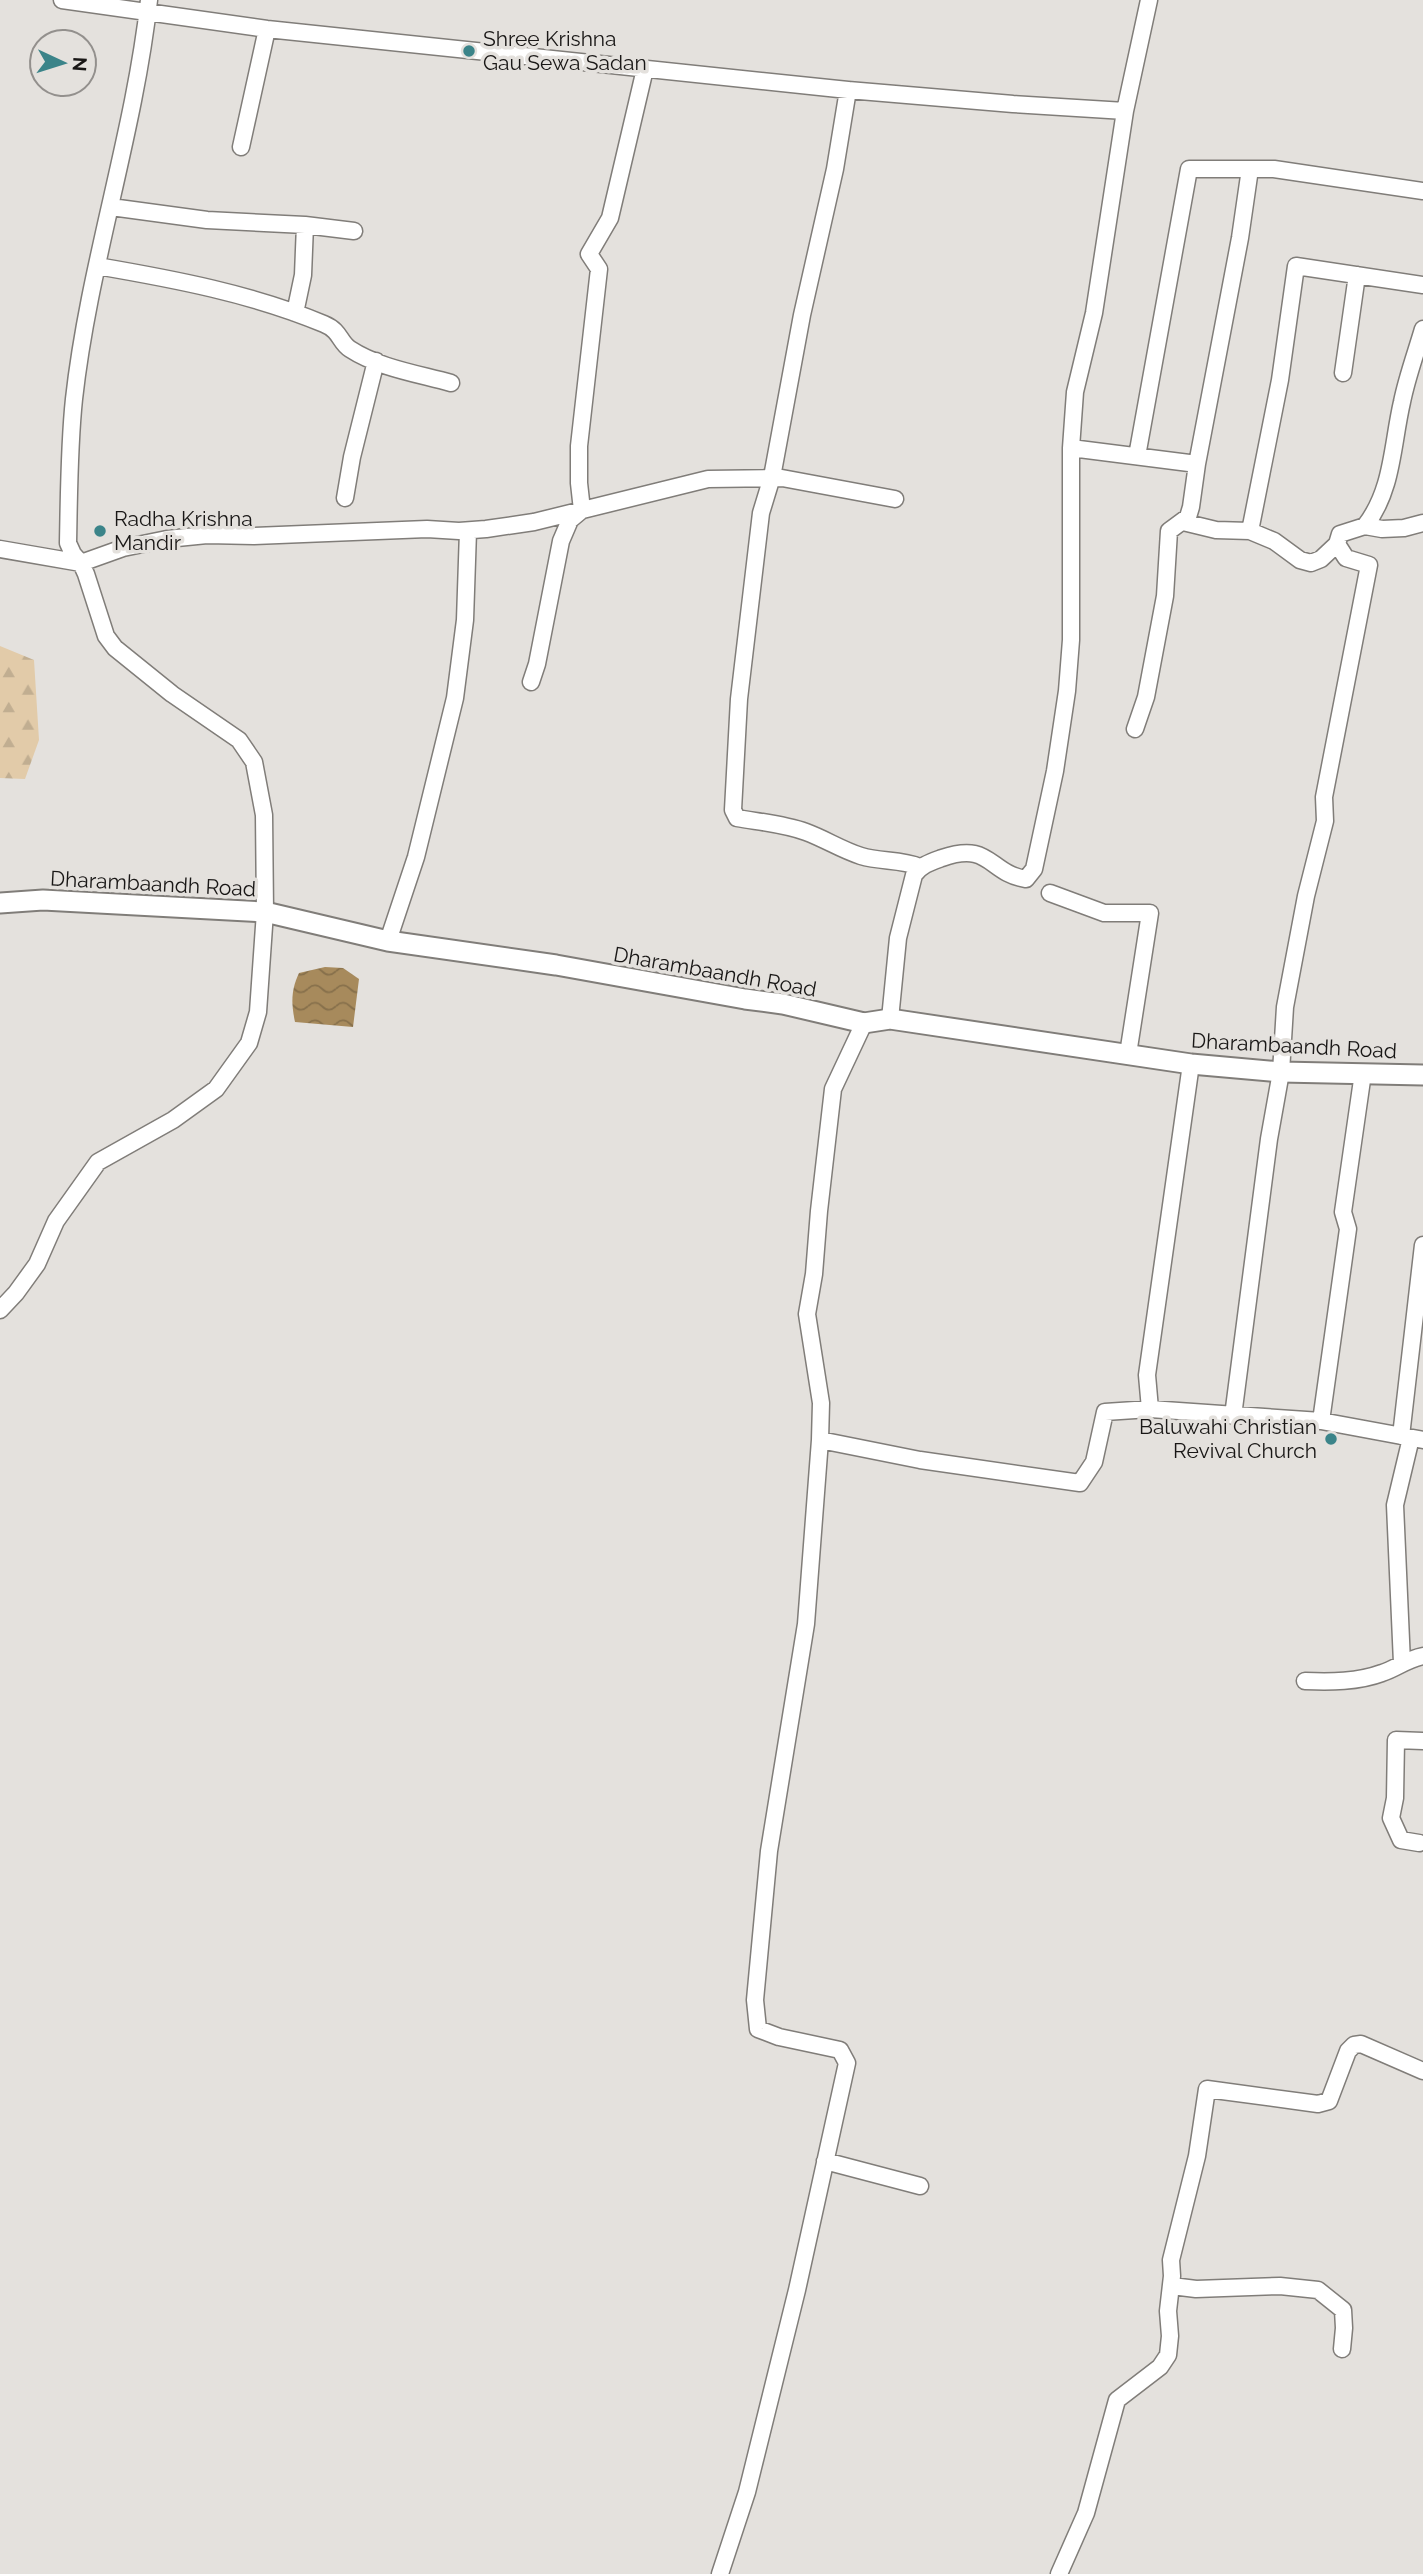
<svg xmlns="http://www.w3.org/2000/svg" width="1423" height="2574" font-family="Raleway,sans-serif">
<defs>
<pattern id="forest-firs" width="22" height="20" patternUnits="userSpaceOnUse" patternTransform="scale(1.75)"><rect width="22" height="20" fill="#e2cba9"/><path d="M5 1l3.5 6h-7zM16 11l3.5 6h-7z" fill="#c1ae91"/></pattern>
<pattern id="water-waves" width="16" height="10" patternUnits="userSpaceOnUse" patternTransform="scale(1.75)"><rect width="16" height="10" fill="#a78a5c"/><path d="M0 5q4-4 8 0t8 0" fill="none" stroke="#87704b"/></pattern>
</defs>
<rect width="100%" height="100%" fill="#e4e1dd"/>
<path fill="url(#forest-firs)" d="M0,646L34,660L39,740L25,779L0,778Z"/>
<path fill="url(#water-waves)" d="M325,967L343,968L359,979L353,1027L295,1022C291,1003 291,990 299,973Z"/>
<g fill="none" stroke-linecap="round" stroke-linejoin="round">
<defs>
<path id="minor" d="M62,0L267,29L848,90L1013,104L1125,111
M848,90L835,169L802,315L772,477L761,513L739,699L733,810L737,818C760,822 784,824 806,832C825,839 842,850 861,856C881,862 901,859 920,867
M241,147L267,29
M111,207L207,220L305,225L354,231
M97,266C173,279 253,294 324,324C341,331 339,342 350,349C379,368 419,374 451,383
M295,313L303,275L305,225
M1343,373L1357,275
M1071,448L1197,464
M1137,456L1189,169H1274L1423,191
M345,498L352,457L376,361
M1183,522L1216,530L1250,531L1280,380L1296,266L1423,285
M1365,526C1393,490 1392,445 1402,402C1407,377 1416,353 1423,329
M1250,531L1274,541L1300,560L1311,563L1321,559L1337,544
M0,549L81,563L123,548L167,539L207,535L254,536L427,529L459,531L486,529L534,522L708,479L782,478L895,499
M531,682L537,664L561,541L570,520L582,510L579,483V446L599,269L589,254L610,218L645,69
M1135,729L1146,697L1165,596L1169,531L1188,517L1191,507L1197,464L1240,238L1250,169
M1050,893L1104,913H1150L1128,1054
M388,941L416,857L455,698L465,620L468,531
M890,1019L898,938L914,875C921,865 931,862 942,858C991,841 988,873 1026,879L1034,869L1055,771L1067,691L1071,640V448L1075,392L1094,313L1125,111L1149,0
M0,1310L16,1293L37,1264L56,1221L98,1162L173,1120L216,1089L249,1043L258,1012L265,912L264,815L254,762L239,740L172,694L115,648L106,636L86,574L81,563L73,554L68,543C69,495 69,446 74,399C89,264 134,135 149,0
M1150,1409L1147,1375L1191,1064
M1233,1416L1269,1139L1281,1072L1285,1007L1306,896L1325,821L1324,797L1369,565L1346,558L1337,544L1340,534L1365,526L1382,529L1404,528L1423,523
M1321,1421L1348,1229L1343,1212L1363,1073
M1401,1436L1423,1245
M820,1440L920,1460L1080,1483L1094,1462L1105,1412L1150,1409L1321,1421L1423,1440
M1402,1663L1395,1505L1411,1438
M1305,1681C1330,1682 1358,1682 1382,1673C1397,1668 1407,1659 1423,1656
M1419,1843L1401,1840L1391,1818L1395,1798L1396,1740L1423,1741
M825,2161L920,2186
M1172,2286L1196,2289L1280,2286L1318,2290L1343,2310L1344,2328L1342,2349
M720,2574L747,2492L797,2290L847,2063L840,2050L779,2037L758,2029L755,2000L769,1851L806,1624L820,1440L821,1403L807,1314L814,1274L819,1211L833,1089L864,1023
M1059,2574L1086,2513L1117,2400L1160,2367L1168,2355L1170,2336L1168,2311L1172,2276L1171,2260L1197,2156L1207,2089L1318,2104L1329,2101L1348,2051L1354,2045L1361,2044L1423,2071"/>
<path id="major" d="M0,903L43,900L265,912L388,941L556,965L745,999L783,1004L864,1023L890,1019L1191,1064L1281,1072L1423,1075"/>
</defs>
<use href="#minor" stroke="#807d79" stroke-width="19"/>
<use href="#major" stroke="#807d79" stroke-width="23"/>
<use href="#minor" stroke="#fff" stroke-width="16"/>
<use href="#major" stroke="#fff" stroke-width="19"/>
</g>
<g fill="#3b8489" stroke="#e4e1dd" stroke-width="2.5">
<circle cx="469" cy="51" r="7"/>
<circle cx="100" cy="531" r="7"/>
<circle cx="1331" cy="1439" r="7"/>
</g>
<g text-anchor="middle" stroke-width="7" stroke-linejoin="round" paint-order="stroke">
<g font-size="21" fill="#191716" stroke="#e4e1dd" text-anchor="start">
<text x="483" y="46">Shree Krishna<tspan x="483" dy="24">Gau Sewa Sadan</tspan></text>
<text x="114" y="526">Radha Krishna<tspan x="114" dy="24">Mandir</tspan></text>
<text x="1317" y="1434" text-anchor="end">Baluwahi Christian<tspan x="1317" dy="24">Revival Church</tspan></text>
</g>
<g font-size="21" fill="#191716" stroke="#e4e1dd">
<text transform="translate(153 884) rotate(3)" y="7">Dharambaandh Road</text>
<text transform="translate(715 972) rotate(10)" y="7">Dharambaandh Road</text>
<text transform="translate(1294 1046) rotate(3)" y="7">Dharambaandh Road</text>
</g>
</g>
<g transform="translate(63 63) rotate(94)"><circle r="33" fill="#e4e1dd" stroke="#93908d" stroke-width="2"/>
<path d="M0-5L12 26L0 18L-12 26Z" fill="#3b8489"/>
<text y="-10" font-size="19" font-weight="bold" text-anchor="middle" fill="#191716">N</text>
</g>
</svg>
